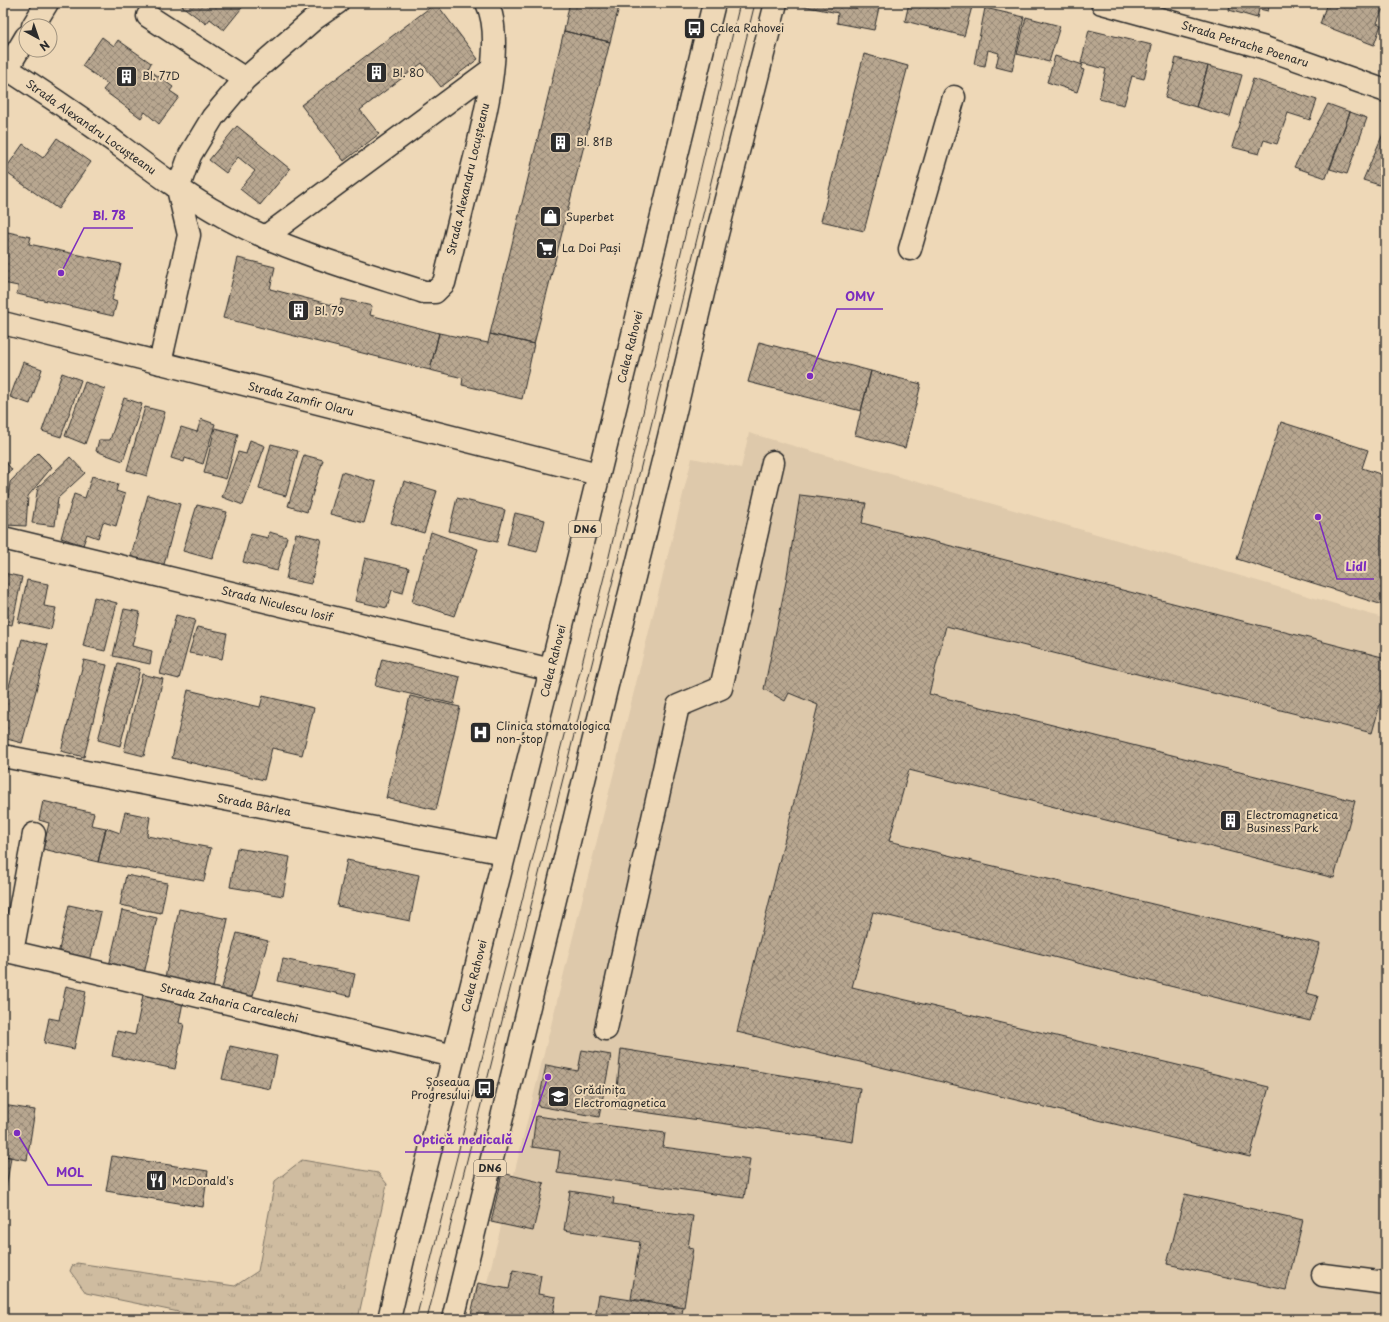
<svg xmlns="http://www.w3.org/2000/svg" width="1389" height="1322" font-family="'Playpen Sans',sans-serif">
<defs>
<pattern id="grass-tufts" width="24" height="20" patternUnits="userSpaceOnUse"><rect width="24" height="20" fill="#cfbca0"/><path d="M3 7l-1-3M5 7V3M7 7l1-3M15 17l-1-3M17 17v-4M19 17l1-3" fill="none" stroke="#a89983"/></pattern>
<pattern id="building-cross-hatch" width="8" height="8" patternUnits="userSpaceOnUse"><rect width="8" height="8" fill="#b8a790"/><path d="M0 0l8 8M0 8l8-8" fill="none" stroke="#968876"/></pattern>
</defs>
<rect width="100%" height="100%" fill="#eed8b7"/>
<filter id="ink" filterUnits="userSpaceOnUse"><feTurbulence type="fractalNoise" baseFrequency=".025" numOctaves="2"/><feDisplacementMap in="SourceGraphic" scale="8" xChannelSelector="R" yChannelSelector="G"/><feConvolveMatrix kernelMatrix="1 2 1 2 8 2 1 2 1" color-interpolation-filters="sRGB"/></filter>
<g filter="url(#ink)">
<path fill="#dec9ab" d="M749,433L1186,560L1386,619V1319H478L692,458L741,468Z"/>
<path fill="url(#grass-tufts)" stroke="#7d7466" d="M302,1160L378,1173L387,1184L358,1319H213L86,1293L70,1271L72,1266L77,1263L235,1286L258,1271L275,1181Z"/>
<path fill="url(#building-cross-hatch)" stroke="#2b2b2b" d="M3,3H11L3,16Z
M178,3H243L245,4L224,30L210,19L206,24Z
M436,3L478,59L441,87L422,63L360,110L379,134L344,161L301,105Z
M556,3H620L610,42L564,31L569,6Z
M798,3H880L874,30L837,23L838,13L798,5Z
M909,3H973L964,36L905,21Z
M1230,3H1270L1268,11L1259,9L1257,18L1229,10Z
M1327,3L1339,7L1341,3H1385L1377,23L1381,25L1374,45L1320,24Z
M985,8L1024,17L1012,71L996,67L999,53L988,50L985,66L974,64Z
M1026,17L1060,26L1049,62L1017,54Z
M1089,30L1152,45L1144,79L1132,76L1124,105L1099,99L1106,69L1081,63Z
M564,31L610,42L534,344L490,334Z
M102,37L114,46L118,40L151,63L148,69L173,87L170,91L179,97L159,124L145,112L141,118L103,90L108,84L82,66Z
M864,54L908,66L864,231L821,221Z
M1055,56L1083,65L1081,69L1084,70L1077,92L1047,82Z
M1176,58L1208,66L1196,107L1165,98Z
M1208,66L1242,75L1230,117L1196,107Z
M1253,79L1317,100L1310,120L1288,113L1277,144L1264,140L1259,154L1232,147Z
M1328,104L1350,112L1326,178L1294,167Z
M1350,112L1367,118L1347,174L1330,169Z
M237,126L290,169L260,205L240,189L255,171L238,157L226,173L209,160Z
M1386,127V187L1363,180Z
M57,138L91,162L58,209L4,171L23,144L43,158Z
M3,231L31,237L29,244L121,264L112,300L117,302L113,316L17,294L18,286L3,283Z
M238,258L275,267L270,289L340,307L342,299L372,306L370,315L439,333L430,370L223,318Z
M439,333L488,343L490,334L534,344L522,399L462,385L463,378L430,370Z
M759,342L871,371L861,411L748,382Z
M23,362L42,369L30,404L10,397Z
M871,371L921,384L905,448L855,435Z
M62,373L81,380L61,437L42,431Z
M85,382L105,389L85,444L65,436Z
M124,398L142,404L123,461L96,451L99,440H110Z
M145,407L165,412L147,476L127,470Z
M201,419L215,424L203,464L185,458L184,462L171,458L181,427L197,432Z
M1281,422L1368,450L1362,468L1386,476V606L1237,559Z
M215,428L238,434L226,479L204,473Z
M250,440L265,446L243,505L222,497L238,452L246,454Z
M271,444L298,451L286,496L259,489Z
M38,453L52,467L28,496L26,526L5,525L10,482Z
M304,455L323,460L307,512L288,506Z
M70,457L85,473L58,498L55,526L32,523L38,487Z
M3,458L12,470L3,478Z
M342,472L376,482L364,523L330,514Z
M92,476L118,484L116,491L125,494L116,526L103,522L98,538L87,534L83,545L61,538L74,494L85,498Z
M404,481L437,491L424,533L391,523Z
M148,495L180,504L163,568L130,559Z
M800,495L866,503L862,523L1386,658V683L1372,733L946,626L929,694L1355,801L1334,878L909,770L889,841L1320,944L1306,993L1318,996L1310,1021L873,912L852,987L1269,1087L1250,1157L737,1032L818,705L789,693L785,701L764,689L786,582Z
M457,498L505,510L497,542L449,531Z
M197,505L227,512L212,559L183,551Z
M515,513L545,520L537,552L507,545Z
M269,532L287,537L277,571L243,562L251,534L268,538Z
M431,532L478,549L454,616L412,602Z
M296,533L321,539L311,584L286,579Z
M365,558L409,568L403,593L392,590L387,608L355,601Z
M3,573L22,577L12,625L3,623Z
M27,580L48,584L44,606L56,608L51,629L18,622Z
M94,597L117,603L105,651L83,646Z
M124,609L140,612L132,646L152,651L150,664L113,656Z
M176,615L195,620L179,679L160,674Z
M197,627L227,633L222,659L189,653Z
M22,639L48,645L22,743L3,738V708Z
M382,659L460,677L454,704L375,686Z
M84,660L107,665L84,757L61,751Z
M118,663L140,669L120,746L98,740Z
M142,674L163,679L144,756L124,751Z
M188,690L260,707L263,696L314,708L302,755L272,748L264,780L172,758Z
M410,696L460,707L436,810L386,798Z
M43,801L94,813L91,825L106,828L98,862L43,849L49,823L39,820Z
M125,812L150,817L147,836L211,848L204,881L98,862L106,828L120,833Z
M237,848L290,857L283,896L230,887Z
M347,860L419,875L410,921L337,906Z
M126,875L167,883L161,913L120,905Z
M69,905L101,912L89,966L57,959Z
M179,909L228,919L212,993L164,983Z
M122,910L157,918L143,978L108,970Z
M237,933L268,941L252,999L221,991Z
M283,959L355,974L350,996L278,981Z
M66,986L86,991L74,1049L44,1043L49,1018L59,1020Z
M143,995L183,1002L179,1023L184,1024L175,1069L112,1056L117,1031L135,1035Z
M230,1046L277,1056L270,1089L222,1079Z
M621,1049L860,1088L853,1142L615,1108Z
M582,1050L611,1055L599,1117L538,1106L546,1065L578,1071Z
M3,1105L35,1110L27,1160L3,1156Z
M536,1116L665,1133L663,1147L750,1159L744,1198L557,1173L560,1151L532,1147Z
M3,1156L11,1157L3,1208Z
M112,1156L208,1171L203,1207L106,1191Z
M502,1173L544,1183L533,1231L491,1222Z
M570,1191L614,1198L613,1204L693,1216L688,1247L693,1248L684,1307L631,1299L640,1242L564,1230Z
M1185,1194L1303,1220L1286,1290L1167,1264Z
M513,1270L541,1275L538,1294L556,1297L552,1319H470L478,1283L509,1289Z
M599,1295L683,1308L681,1319H595Z"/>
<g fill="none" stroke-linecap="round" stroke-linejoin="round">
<defs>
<path id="minor" d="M1102,3L1262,47L1386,91
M148,16L245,79
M33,26L47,3
M3,66C39,89 76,114 111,139C147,166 183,194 223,216C286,251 356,270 424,292H435L444,283C452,251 460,218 468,185C479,141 507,44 487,3
M7,69L26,37
M265,237L492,69
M910,249L954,97
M3,323L598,474
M160,363L189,235L178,189L190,155L213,117L245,79L314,19L337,3
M3,538L551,670
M3,756L504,853
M3,950L454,1056
M12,952L34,834
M606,1029L678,706L721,688L773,462
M1323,1275L1386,1283"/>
<path id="major" d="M389,1319L407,1242L551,670L714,3
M453,1319L609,677L669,437L716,238L776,3"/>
</defs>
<use href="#minor" stroke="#2b2b2b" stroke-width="25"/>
<use href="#major" stroke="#2b2b2b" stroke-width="25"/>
<use href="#minor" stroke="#eed8b7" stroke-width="22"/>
<use href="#major" stroke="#eed8b7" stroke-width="22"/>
<path stroke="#2b2b2b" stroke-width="1" d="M416,1319L606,569L740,3
M427,1319L615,572L755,3"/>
</g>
</g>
<defs>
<symbol id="bus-square" viewBox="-11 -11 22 22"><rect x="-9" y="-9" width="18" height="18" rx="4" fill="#2b2b2b" stroke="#eed8b7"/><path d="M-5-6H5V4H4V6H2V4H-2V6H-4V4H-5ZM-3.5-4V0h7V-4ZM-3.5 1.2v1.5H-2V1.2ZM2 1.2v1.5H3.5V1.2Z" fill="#fff"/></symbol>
<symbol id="building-square" viewBox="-11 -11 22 22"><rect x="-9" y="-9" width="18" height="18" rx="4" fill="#2b2b2b" stroke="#eed8b7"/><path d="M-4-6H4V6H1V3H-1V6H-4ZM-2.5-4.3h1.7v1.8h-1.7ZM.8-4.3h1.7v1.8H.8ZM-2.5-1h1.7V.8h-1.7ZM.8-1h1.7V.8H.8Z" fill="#fff"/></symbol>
<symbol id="shop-square" viewBox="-11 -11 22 22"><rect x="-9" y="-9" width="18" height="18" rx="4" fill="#2b2b2b" stroke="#eed8b7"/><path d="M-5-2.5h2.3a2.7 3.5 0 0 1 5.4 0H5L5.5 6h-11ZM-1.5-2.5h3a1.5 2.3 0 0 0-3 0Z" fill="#fff"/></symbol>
<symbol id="supermarket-square" viewBox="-11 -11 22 22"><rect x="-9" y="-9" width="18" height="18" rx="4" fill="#2b2b2b" stroke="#eed8b7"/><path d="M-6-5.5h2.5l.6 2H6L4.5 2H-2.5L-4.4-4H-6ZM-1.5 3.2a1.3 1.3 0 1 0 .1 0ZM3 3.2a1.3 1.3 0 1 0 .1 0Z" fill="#fff"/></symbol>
<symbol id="hospital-square" viewBox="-11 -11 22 22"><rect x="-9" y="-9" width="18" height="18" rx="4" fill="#2b2b2b" stroke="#eed8b7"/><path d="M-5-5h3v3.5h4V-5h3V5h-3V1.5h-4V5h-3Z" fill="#fff"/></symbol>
<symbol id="school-square" viewBox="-11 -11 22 22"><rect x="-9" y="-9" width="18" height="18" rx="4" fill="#2b2b2b" stroke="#eed8b7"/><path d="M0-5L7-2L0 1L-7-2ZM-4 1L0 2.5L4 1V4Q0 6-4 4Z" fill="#fff"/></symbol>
<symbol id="restaurant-square" viewBox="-11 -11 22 22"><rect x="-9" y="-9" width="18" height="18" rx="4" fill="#2b2b2b" stroke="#eed8b7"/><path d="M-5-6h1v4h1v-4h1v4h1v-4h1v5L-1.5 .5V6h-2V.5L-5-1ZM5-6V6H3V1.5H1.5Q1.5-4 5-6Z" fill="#fff"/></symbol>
</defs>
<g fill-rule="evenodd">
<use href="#bus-square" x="682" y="16" width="25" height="25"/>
<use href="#building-square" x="364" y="60" width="25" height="25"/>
<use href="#building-square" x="114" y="64" width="25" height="25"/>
<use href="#building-square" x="548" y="130" width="25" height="25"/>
<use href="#shop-square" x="538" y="204" width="25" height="25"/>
<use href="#supermarket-square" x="534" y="236" width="25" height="25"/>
<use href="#building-square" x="286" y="298" width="25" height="25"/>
<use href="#hospital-square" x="468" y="720" width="25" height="25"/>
<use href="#building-square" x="1218" y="808" width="25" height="25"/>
<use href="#bus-square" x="472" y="1076" width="25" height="25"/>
<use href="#school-square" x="546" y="1084" width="25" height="25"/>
<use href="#restaurant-square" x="144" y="1168" width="25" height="25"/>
</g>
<g text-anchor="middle" stroke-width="4" stroke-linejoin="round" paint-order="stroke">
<g fill="#eed8b7" stroke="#665f55" stroke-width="1">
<rect x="569" y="521" width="32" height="16" rx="3"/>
<rect x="474" y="1160" width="32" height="16" rx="3"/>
</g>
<g font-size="10" font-weight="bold" fill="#2b2b2b">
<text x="585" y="533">DN6</text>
<text x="490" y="1172">DN6</text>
</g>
<g font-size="11" fill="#2b2b2b" stroke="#eed8b7" text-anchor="start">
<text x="710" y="32">Calea Rahovei</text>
<text x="392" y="77">Bl. 80</text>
<text x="142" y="80">Bl. 77D</text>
<text x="576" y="146">Bl. 81B</text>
<text x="566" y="221">Superbet</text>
<text x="562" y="252">La Doi Pași</text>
<text x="314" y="315">Bl. 79</text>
<text x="496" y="730">Clinica stomatologica<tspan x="496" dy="13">non-stop</tspan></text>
<text x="1246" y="819">Electromagnetica<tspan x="1246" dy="13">Business Park</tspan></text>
<text x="470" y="1086" text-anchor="end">Șoseaua<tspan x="470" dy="13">Progresului</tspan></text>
<text x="574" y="1094">Grădinița<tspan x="574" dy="13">Electromagnetica</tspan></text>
<text x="172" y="1185">McDonald's</text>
</g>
<g font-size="11" fill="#2b2b2b" stroke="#eed8b7">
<text transform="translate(1245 44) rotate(17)" y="4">Strada Petrache Poenaru</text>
<text transform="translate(91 127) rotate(35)" y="4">Strada Alexandru Locușteanu</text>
<text transform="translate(468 179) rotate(-77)" y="4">Strada Alexandru Locușteanu</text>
<text transform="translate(630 347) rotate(-76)" y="4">Calea Rahovei</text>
<text transform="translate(301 399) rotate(14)" y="4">Strada Zamfir Olaru</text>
<text transform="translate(277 604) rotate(14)" y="4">Strada Niculescu Iosif</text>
<text transform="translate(553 661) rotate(-76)" y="4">Calea Rahovei</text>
<text transform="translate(254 805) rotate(11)" y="4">Strada Bârlea</text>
<text transform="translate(474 976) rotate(-76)" y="4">Calea Rahovei</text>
<text transform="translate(229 1003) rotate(13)" y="4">Strada Zaharia Carcalechi</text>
</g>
</g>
<path fill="none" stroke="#7b2cbf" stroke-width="1.5" d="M61 273L84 228H133M810 376L837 309H883M1318 517L1337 579H1374M548 1077L522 1152H405M17 1133L48 1185H92"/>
<g fill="#7b2cbf" stroke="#eed8b7" stroke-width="1.5">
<circle cx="61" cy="273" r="4"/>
<circle cx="810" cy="376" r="4"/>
<circle cx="1318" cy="517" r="4"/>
<circle cx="548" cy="1077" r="4"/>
<circle cx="17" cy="1133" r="4"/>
</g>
<g font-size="12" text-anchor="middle" font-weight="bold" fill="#7b2cbf" stroke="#eed8b7" stroke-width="4" stroke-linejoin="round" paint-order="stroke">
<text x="109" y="220">Bl. 78</text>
<text x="860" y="301">OMV</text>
<text x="1356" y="571">Lidl</text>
<text x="463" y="1144">Optică medicală</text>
<text x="70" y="1177">MOL</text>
</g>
<rect width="1389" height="1322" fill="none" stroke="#eed8b7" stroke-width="16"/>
<rect x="8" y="8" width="1373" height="1306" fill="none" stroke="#2b2b2b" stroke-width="1.5" filter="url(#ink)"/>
<g transform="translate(38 38) rotate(140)"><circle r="19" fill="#eed8b7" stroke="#a0937f"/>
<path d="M0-3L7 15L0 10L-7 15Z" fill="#2b2b2b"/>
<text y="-6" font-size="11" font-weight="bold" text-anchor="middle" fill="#2b2b2b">N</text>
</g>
</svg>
